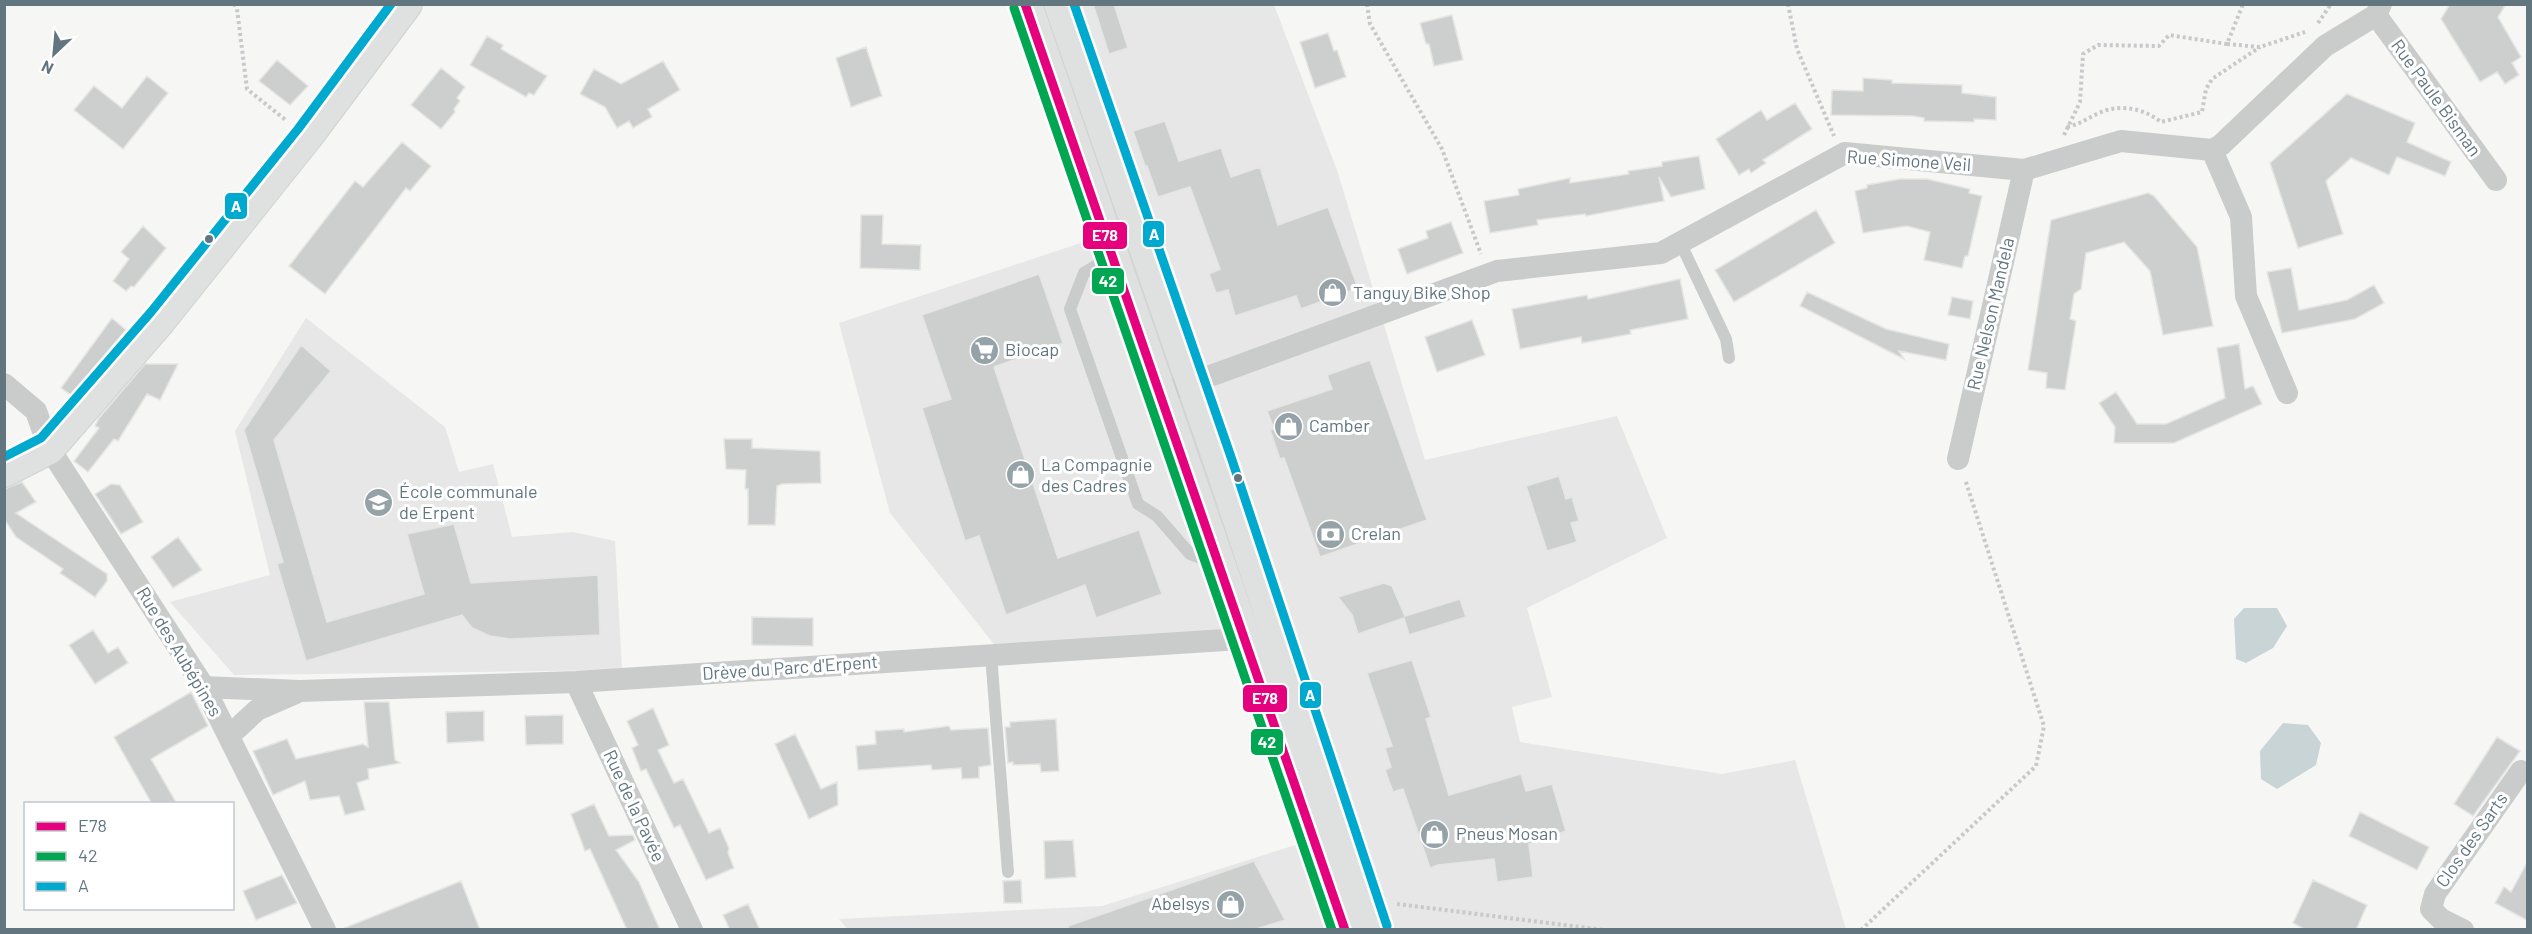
<svg xmlns="http://www.w3.org/2000/svg" width="2532" height="934" font-family="Barlow,sans-serif">
<rect width="100%" height="100%" fill="#f6f6f5"/>
<path fill="#e6e7e6" d="M1026,5H1274L1337,170L1425,460L1617,416L1667,538L1527,608L1552,697L1512,707L1520,742L1722,774L1795,760L1846,929L848,930L839,919L1102,906L1305,842L1233,632L997,648L890,513L839,323L1105,235Z
M306,318L445,427L459,472L493,464L512,537L573,532L615,541L622,670L234,675L170,602L270,575L235,431Z"/>
<path fill="#c8d4d5" d="M2244,608H2277L2287,626L2273,648L2246,663L2236,659L2234,619Z
M2283,723L2308,725L2321,743L2316,765L2277,789L2261,779L2260,751Z"/>
<path fill="#cdcfcf" stroke="#e5e5e4" stroke-width="1.5" d="M1093,4H1114L1128,48L1109,54Z
M2450,4H2506L2498,17L2521,57L2512,63L2519,75L2505,84L2497,72L2480,82L2441,19Z
M1452,15L1463,60L1434,66L1429,44H1426L1420,23Z
M1328,33L1334,51L1337,50L1346,77L1315,88L1300,42Z
M487,36L503,45L501,49L547,76L534,95L529,93L526,97L470,65Z
M866,47L882,96L851,107L836,58Z
M277,60L308,86L290,105L259,81Z
M663,61L680,90L648,109L652,117L633,128L629,121L617,128L605,107L580,94L594,69L621,84Z
M441,68L465,87L457,98L460,101L454,109L455,112L441,129L411,105Z
M147,76L168,93L123,149L74,110L94,86L122,108Z
M1863,78L1892,80V83L1962,85V93L1996,97V120L1974,119V122L1924,121V118L1913,116L1831,115L1832,90L1863,91Z
M2347,94L2415,123L2407,142L2451,162L2445,176L2397,157L2389,175L2351,158L2326,181L2343,234L2298,248L2270,163Z
M1795,103L1812,129L1763,160L1766,163L1751,173L1749,169L1739,175L1716,139L1761,110L1767,120Z
M1165,121L1179,161L1221,148L1231,177L1260,167L1278,225L1328,207L1358,288L1301,309L1296,296L1235,316L1228,290L1216,293L1209,274L1220,269L1190,187L1158,197L1147,166H1145L1133,131Z
M402,142L431,166L410,191L406,188L325,294L289,266L355,181L363,187Z
M1699,156L1705,189L1671,197L1659,177L1664,201L1586,216L1585,214L1537,220L1538,225L1490,233L1484,201L1519,195L1518,189L1570,178V183L1629,174L1628,171L1662,166V162Z
M1900,179H1927L1970,189L1969,193L1982,196L1968,256H1965L1962,268L1924,260L1930,232L1907,226L1863,233L1855,191L1867,188V185Z
M2148,193L2154,196L2197,247L2213,326L2163,335L2150,271L2124,242L2086,253L2081,289L2074,294L2070,319L2076,321L2065,390L2046,388L2047,373L2028,370L2051,220Z
M1816,210L1835,243L1734,302L1715,270Z
M861,215H883L882,244L921,245L920,270L860,268Z
M1451,222L1463,253L1407,274L1398,249L1428,238L1426,231Z
M143,226L166,248L134,287L131,286L126,291L113,281L129,259L121,252Z
M2291,268L2299,310L2347,300L2374,285L2384,303L2355,319L2282,333L2267,272Z
M1039,274L1063,343L994,367L1058,558L1139,530L1162,594L1096,618L1085,585L1006,615L979,536L965,541L922,408L951,399L922,315Z
M1680,279L1688,319L1630,330L1631,334L1582,343L1581,337L1520,349L1512,309L1587,295L1588,299Z
M1807,292L1886,329L1949,344L1946,360L1899,351L1904,359L1800,306Z
M1952,297L1973,301L1970,319L1948,315Z
M112,318L126,330L71,395L61,388Z
M1472,320L1485,355L1437,372L1425,337Z
M2239,344L2245,389L2253,386L2262,404L2174,443H2114L2115,427L2099,403L2116,392L2137,424H2166L2225,398L2217,348Z
M301,345L331,371L274,440L327,622L424,594L407,534L454,524L471,583L598,575L600,635L510,639L490,636L472,628L462,615L306,661L277,564L283,562L244,430Z
M1370,360L1427,520L1320,557L1284,458L1280,459L1270,430L1274,429L1267,411L1332,389L1327,375Z
M145,364H178L160,400L147,394L118,441L114,439L88,472L74,461L99,428L95,426L99,418Z
M724,439H752V448L820,451L821,483L782,484L777,486L775,525H748V489H745L746,470L726,469Z
M1559,476L1566,499L1572,497L1579,521L1571,523L1577,542L1547,551L1526,486Z
M22,482L36,502L16,513L107,574V581L95,597L60,573L63,569L16,537L4,519V489Z
M111,484L120,485L143,522L121,534L95,494Z
M178,537L202,570L173,588L151,557Z
M1384,583L1392,586L1405,616L1460,599L1466,617L1409,635L1404,618L1358,634L1352,615L1338,597Z
M752,617L813,618V646L752,645Z
M93,630L108,653L118,647L128,663L95,684L69,645Z
M1412,660L1431,717L1426,719L1449,795L1521,774L1526,791L1552,784L1566,831L1529,844L1533,877L1497,882L1494,859L1438,865L1430,868L1403,789L1393,792L1385,770L1391,767L1385,748L1392,746L1367,673Z
M191,692L208,726L151,759L177,804H152L114,737Z
M364,702H389L395,760L400,763L368,769L369,779L357,783L365,810L345,815L339,796L310,800L305,781L273,795L253,751L287,739L296,759L363,744L368,747Z
M653,708L669,745L658,750L674,783L683,779L709,833L720,828L729,848L728,853L734,868L706,880L680,825L674,828L646,769L641,771L632,748L638,745L627,721Z
M484,711V741L447,743L446,712Z
M563,715V744L526,745L525,716Z
M1056,719L1059,771L1041,772L1040,764L1013,765V762L1008,763L1005,727H1010V722Z
M949,726L951,730L988,728L991,765L979,767V778L962,779L961,768L932,770L931,765L858,770L856,746L876,744L875,731L904,729V732Z
M795,734L821,789L837,782L838,805L809,819L775,744Z
M2497,737L2520,751L2473,816L2454,804Z
M594,804L609,836L633,835L635,840L616,850L639,882L660,930H627L590,849L585,851L571,814Z
M2360,812L2429,847L2417,870L2349,836Z
M1073,840L1076,877L1045,879L1044,841Z
M1254,861L1285,920L1253,930H1069L1068,926Z
M2528,861V921L2495,903L2504,887L2511,892Z
M282,875L297,903L256,920L243,891Z
M1021,880L1022,903H1004L1003,881Z
M2313,880L2367,905L2356,930H2306L2293,923Z
M461,881L480,930H342V929Z
M748,904L760,930H730L723,915Z"/>
<g fill="none" stroke-linecap="round" stroke-linejoin="round">
<defs>
<path id="secondary" d="M4,471L49,448L160,320L307,136L406,4"/>
<path id="primary" d="M1025,4L1345,930
M1061,4L1220,461L1376,930"/>
</defs>
<use href="#secondary" stroke="#d1d3d3" stroke-width="34"/>
<use href="#primary" stroke="#d2d3d3" stroke-width="36"/>
<path stroke="#c7c9ca" stroke-width="4" stroke-dasharray="3 3" stroke-linecap="butt" d="M234,4L237,9L247,89L287,121
M1367,4L1370,24L1442,149L1481,254
M1788,4L1797,49L1834,136
M2318,23L2331,4
M2227,44L2260,47L2305,32
M2067,127C2082,124 2093,114 2107,110C2126,105 2146,110 2161,122L2202,112L2206,89L2212,79L2260,47
M2064,135L2080,102L2083,54L2098,45L2159,46L2169,35L2227,44L2243,4
M1397,904L1604,930
M1861,930L2036,766L2044,726L1965,479"/>
<path stroke="#cacccc" stroke-width="12" d="M1680,242L1726,339L1729,358
M1112,256L1084,273L1070,309L1138,504L1157,516L1190,554L1213,562
M991,655L1008,872"/>
<path stroke="#cacccc" stroke-width="22" d="M2376,15L2496,180
M2212,150L2241,217L2246,296L2287,393
M4,384L36,411L49,448L204,687L325,930
M1161,394L1497,271L1661,253L1845,153L2024,170L2121,141L2212,150L2221,145L2325,46L2376,15L2381,4
M1958,459L2024,170
M576,682L692,930
M204,687L300,691L576,682L1256,638
M229,736L257,710L296,693
M2463,930L2441,919L2431,909L2435,894L2521,771"/>
<use href="#secondary" stroke="#dfe0e0" stroke-width="32"/>
<use href="#primary" stroke="#dfe0e0" stroke-width="33"/>
<defs>
<path id="bus-1" d="M1025,4L1345,930"/>
<path id="bus-2" d="M1014,8L1332,930"/>
<path id="bus-3" d="M1074,4L1231,457L1387,926
M4,457L41,438L151,312L298,129L391,4"/>
</defs>
<use href="#bus-1" stroke="#fff" stroke-width="14"/>
<use href="#bus-2" stroke="#fff" stroke-width="14"/>
<use href="#bus-3" stroke="#fff" stroke-width="14"/>
<use href="#bus-1" stroke="#e5007d" stroke-width="9"/>
<use href="#bus-2" stroke="#00a651" stroke-width="9"/>
<use href="#bus-3" stroke="#00a9ce" stroke-width="9"/>
</g>
<defs>
<symbol id="shop-disc" viewBox="-11 -11 22 22"><circle r="9.5" fill="#95a3a8" stroke="#fff"/><path d="M-5-2.5h2.3a2.7 3.5 0 0 1 5.4 0H5L5.5 6h-11ZM-1.5-2.5h3a1.5 2.3 0 0 0-3 0Z" fill="#fff"/></symbol>
<symbol id="supermarket-disc" viewBox="-11 -11 22 22"><circle r="9.5" fill="#95a3a8" stroke="#fff"/><path d="M-6-5.5h2.5l.6 2H6L4.5 2H-2.5L-4.4-4H-6ZM-1.5 3.2a1.3 1.3 0 1 0 .1 0ZM3 3.2a1.3 1.3 0 1 0 .1 0Z" fill="#fff"/></symbol>
<symbol id="school-disc" viewBox="-11 -11 22 22"><circle r="9.5" fill="#95a3a8" stroke="#fff"/><path d="M0-5L7-2L0 1L-7-2ZM-4 1L0 2.5L4 1V4Q0 6-4 4Z" fill="#fff"/></symbol>
<symbol id="bank-disc" viewBox="-11 -11 22 22"><circle r="9.5" fill="#95a3a8" stroke="#fff"/><path d="M-6-4H6V4H-6ZM0-2.3a2.3 2.3 0 1 0 0 4.6a2.3 2.3 0 1 0 0-4.6Z" fill="#fff"/></symbol>
</defs>
<g fill-rule="evenodd">
<use href="#shop-disc" x="1316" y="276" width="33" height="33"/>
<use href="#supermarket-disc" x="968" y="334" width="33" height="33"/>
<use href="#shop-disc" x="1272" y="410" width="33" height="33"/>
<use href="#shop-disc" x="1004" y="458" width="33" height="33"/>
<use href="#school-disc" x="362" y="486" width="33" height="33"/>
<use href="#bank-disc" x="1314" y="518" width="33" height="33"/>
<use href="#shop-disc" x="1418" y="818" width="33" height="33"/>
<use href="#shop-disc" x="1214" y="888" width="33" height="33"/>
</g>
<g fill="#61767f" stroke="#fff" stroke-width="2">
<circle cx="209" cy="239" r="5"/>
<circle cx="1238" cy="478" r="5"/>
</g>
<g text-anchor="middle" stroke-width="6" stroke-linejoin="round" paint-order="stroke">
<g font-size="18" fill="#61767f" stroke="#fff">
<text transform="translate(2436 98) rotate(54)" y="6">Rue Paule Bisman</text>
<text transform="translate(1909 161) rotate(4)" y="6">Rue Simone Veil</text>
<text transform="translate(1991 314) rotate(-77)" y="6">Rue Nelson Mandela</text>
<text transform="translate(179 652) rotate(59)" y="6">Rue des Aubépines</text>
<text transform="translate(790 668) rotate(-4)" y="6">Drève du Parc d'Erpent</text>
<text transform="translate(634 806) rotate(65)" y="6">Rue de la Pavée</text>
<text transform="translate(2472 840) rotate(-55)" y="6">Clos des Sarts</text>
</g>
<g font-size="18" fill="#61767f" stroke="#fff" text-anchor="start">
<text x="1353" y="299">Tanguy Bike Shop</text>
<text x="1005" y="356">Biocap</text>
<text x="1309" y="432">Camber</text>
<text x="1041" y="471">La Compagnie<tspan x="1041" dy="21">des Cadres</tspan></text>
<text x="399" y="498">École communale<tspan x="399" dy="21">de Erpent</tspan></text>
<text x="1351" y="540">Crelan</text>
<text x="1456" y="840">Pneus Mosan</text>
<text x="1210" y="910" text-anchor="end">Abelsys</text>
</g>
</g>
<g stroke="#fff" stroke-width="2">
<rect x="224" y="192" width="24" height="28" rx="6" fill="#00a9ce"/>
<rect x="1142" y="220" width="23" height="28" rx="6" fill="#00a9ce"/>
<rect x="1082" y="221" width="46" height="29" rx="6" fill="#e5007d"/>
<rect x="1091" y="267" width="34" height="28" rx="6" fill="#00a651"/>
<rect x="1299" y="681" width="23" height="28" rx="6" fill="#00a9ce"/>
<rect x="1242" y="684" width="46" height="29" rx="6" fill="#e5007d"/>
<rect x="1250" y="728" width="34" height="28" rx="6" fill="#00a651"/>
</g>
<g font-size="16" text-anchor="middle" font-weight="bold" fill="#fff">
<text x="236" y="212">A</text>
<text x="1154" y="240">A</text>
<text x="1105" y="241">E78</text>
<text x="1108" y="287">42</text>
<text x="1310" y="701">A</text>
<text x="1265" y="704">E78</text>
<text x="1267" y="748">42</text>
</g>
<rect width="2532" height="934" fill="none" stroke="#61767f" stroke-width="12"/>
<rect x="24" y="802" width="210" height="108" fill="#ffffff" stroke="#c0c8cc" stroke-width="1.5"/>
<rect x="36" y="822" width="30" height="9" fill="#e5007d" stroke="#c0c8cc" stroke-width="1.5"/>
<text x="78" y="832" font-size="18" fill="#61767f">E78</text>
<rect x="36" y="852" width="30" height="9" fill="#00a651" stroke="#c0c8cc" stroke-width="1.5"/>
<text x="78" y="862" font-size="18" fill="#61767f">42</text>
<rect x="36" y="882" width="30" height="9" fill="#00a9ce" stroke="#c0c8cc" stroke-width="1.5"/>
<text x="78" y="892" font-size="18" fill="#61767f">A</text>
<g transform="translate(54 54) rotate(206)" stroke="#ffffff" stroke-width="4.5" paint-order="stroke">
<path d="M0-4.5L10 22L0 15L-10 22Z" fill="#61767f"/>
<text y="-9" font-size="16" font-weight="bold" text-anchor="middle" fill="#61767f">N</text>
</g>
</svg>
